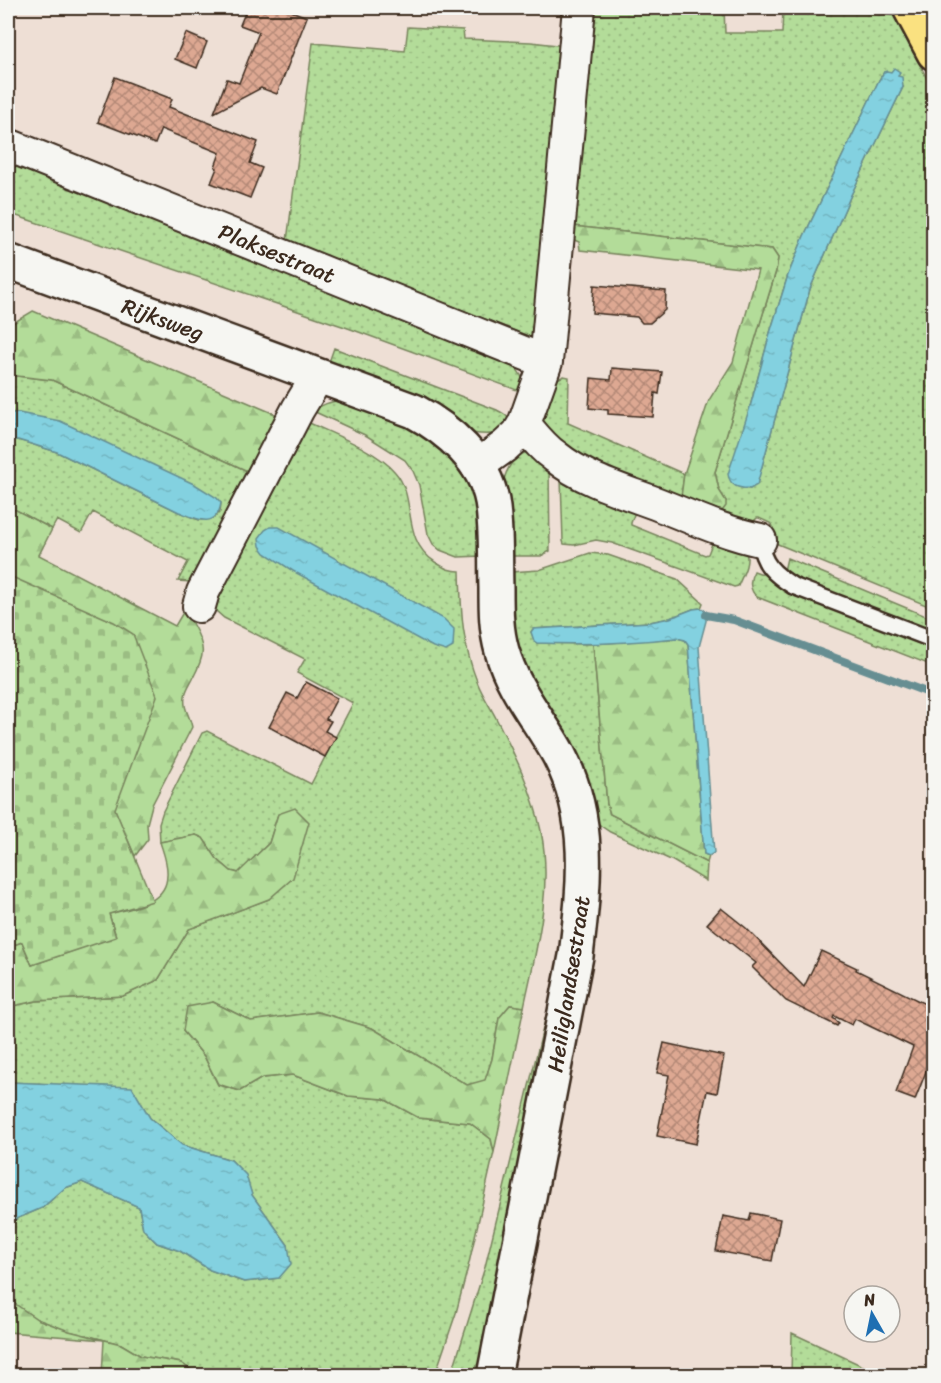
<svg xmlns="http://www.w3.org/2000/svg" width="941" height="1383" font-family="Sriracha,sans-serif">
<defs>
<pattern id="grass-dots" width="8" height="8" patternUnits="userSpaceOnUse" patternTransform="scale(1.5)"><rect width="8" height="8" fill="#b3dc99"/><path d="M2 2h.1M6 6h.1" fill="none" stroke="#9bbd83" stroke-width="1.8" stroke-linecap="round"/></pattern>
<pattern id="forest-firs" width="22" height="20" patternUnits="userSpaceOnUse" patternTransform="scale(1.5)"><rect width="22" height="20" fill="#b3dc99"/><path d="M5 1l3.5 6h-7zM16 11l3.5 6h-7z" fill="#9bbd83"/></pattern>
<pattern id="cemetery-stones" width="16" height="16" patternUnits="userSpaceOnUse" patternTransform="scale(1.5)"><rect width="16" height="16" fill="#b3dc99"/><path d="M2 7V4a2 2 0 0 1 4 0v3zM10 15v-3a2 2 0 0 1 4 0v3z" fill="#9bbd83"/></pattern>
<pattern id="water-ripples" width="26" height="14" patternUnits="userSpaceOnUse" patternTransform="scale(1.5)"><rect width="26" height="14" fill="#83d1e0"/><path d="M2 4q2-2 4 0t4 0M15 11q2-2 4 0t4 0" fill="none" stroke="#72b4c0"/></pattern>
<pattern id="building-cross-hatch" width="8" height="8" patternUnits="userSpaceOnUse" patternTransform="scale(1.5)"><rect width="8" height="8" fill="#dda892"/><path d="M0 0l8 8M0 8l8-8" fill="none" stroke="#b48977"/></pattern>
</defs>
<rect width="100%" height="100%" fill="#eedfd5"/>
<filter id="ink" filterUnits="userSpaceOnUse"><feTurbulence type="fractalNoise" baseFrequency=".0167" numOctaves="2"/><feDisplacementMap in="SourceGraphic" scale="12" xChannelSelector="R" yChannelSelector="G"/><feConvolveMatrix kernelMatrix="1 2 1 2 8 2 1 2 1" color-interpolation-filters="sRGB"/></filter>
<g filter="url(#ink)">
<path fill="url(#grass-dots)" stroke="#77835c" stroke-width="1.5" fill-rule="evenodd" d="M591,8H724L725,33H782L783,8H890L933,90V608L768,540L773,527L772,524L759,518H757L753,522L748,524L614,477L538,431L555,380L564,376L569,377L568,423L684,474L681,497L726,501L719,490L715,472L776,271L778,258L772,249L573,226ZM884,72C896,73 898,77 903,87L850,197L810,289L761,470L750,489L743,488L750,407L770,333L788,275L804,236L879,80Z
M408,27L463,30L464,39L531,42L565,46L536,339L287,241L313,43L405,51Z
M8,163L508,361C521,372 523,376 525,393L348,328L8,213Z
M334,348L497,410C502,413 508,415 510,422C499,437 487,435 471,433L328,365Z
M8,375L52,380L254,474L192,582L178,581L188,562L93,512L81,533L57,520L52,529L16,510L8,509V440H18L57,452L179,512L199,520L214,518L220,512L221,503L19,413H8Z
M341,400L400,418L450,451L471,485L478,506L482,556L458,557L440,550L433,544L428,534L419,485L413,471L405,460L367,436L313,411C322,404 330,402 341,400Z
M303,420C330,433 377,450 395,472C418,498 400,539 435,562C445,568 448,571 460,571C461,613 462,644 478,684C483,696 491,708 497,720C515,755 533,792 541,831C553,890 536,950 524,1007L510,1005L499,1018L492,1059L485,1081L467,1085L372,1028L318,1012L251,1021L213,1002L183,1031L204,1056L218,1085L240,1091L262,1078L293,1075L348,1096L384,1099L419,1118L470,1123L491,1139L494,1152L469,1263L456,1313L435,1375H318L315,1368L276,1375H198L181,1363L141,1356L121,1344L68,1331L36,1319L8,1299V1220L16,1219L42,1208L65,1188L82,1182L139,1207L143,1229L157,1243L180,1251L210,1270L244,1282L279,1278L288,1245L252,1195L245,1175L231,1160L182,1145L150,1118L132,1088L8,1082V1007L36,1001L123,996L158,980L189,929L269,899L278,814L269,843L239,873L231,871L217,859L203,838L196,835L160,842L159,823L163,811L202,733L207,731L311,784L353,703L297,673L305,659L224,618L216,611L213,603Z
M527,452L549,465L550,551L541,556H510L504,479C508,466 514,456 527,452Z
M561,479L637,506L631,523V525L705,555L708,554L715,536L746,552C750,563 742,576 738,586L734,587L612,543L596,540L574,545L564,544L563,541Z
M590,553L608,555L677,579L703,603L701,608L693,609L670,618L650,622L533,629L531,632L537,643L593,644L607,804L610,814L707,863L706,881L673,861L610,832L601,826L593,818L512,639L511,572L539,570Z
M787,558L933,619V632L796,579L784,571Z
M754,571L765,575L775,584L789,593L933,649V666L757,597C749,590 749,580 754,571Z
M547,1012L485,1375L451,1376L485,1267Z
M792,1333L882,1375H791Z"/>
<path fill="url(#forest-firs)" stroke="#77835c" stroke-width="1.5" d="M573,226L772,249L778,258L776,271L715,472L719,490L726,501V506L723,510L718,511L681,497L684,474L709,400L733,362L758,270L580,250L579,242L572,239Z
M33,311L282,417L254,474L52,380L8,375V326Z
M8,509L16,510L52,529L39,555L175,626L185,609C190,614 190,619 193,625C206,648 205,655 193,678C190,684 186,689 185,696C183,710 190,715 192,727L152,805L147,824L148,839L135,856L13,577L8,580Z
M677,638L685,640L688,644L704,854L709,856L707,863L610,814L607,804L593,644Z
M295,808L309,822L293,878L269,899L189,929L158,980L123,996L36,1001L8,1007V947L22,942L32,965L116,936L109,914C131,908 167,904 167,875C168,863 163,852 160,842L196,835L203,838L217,859L231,871L238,873L269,843L278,814Z
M213,1002L251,1021L318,1012L372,1028L467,1085L485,1080L492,1059L499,1018L510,1005L524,1007L494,1152L491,1139L470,1123L419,1118L384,1099L348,1096L293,1075L262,1078L240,1091L218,1084L204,1056L183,1031L187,1007Z
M8,1299L37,1319L69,1331L121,1344L141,1356L181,1363L198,1375H102L104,1340L8,1332Z"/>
<path fill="url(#cemetery-stones)" stroke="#77835c" stroke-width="1.5" d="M12,577L114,622L133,634L157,696L115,809L153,901L109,914L116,937L32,965L22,942L8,947V580Z"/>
<path fill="url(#water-ripples)" stroke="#668e92" stroke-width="1.5" d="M894,68L900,72L898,76L902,77L903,87L850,197L810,289L757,485L750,489C739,488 730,487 728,474L750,407L770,333L788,275L804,236L879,80L884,72L887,71L891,72Z
M8,413H19L60,421L196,485L217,498L221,503C217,530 196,519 179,512L57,452L18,440H8Z
M270,527H279L444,619L454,629L453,647L446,651L433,647L293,571L265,553L260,546L259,538L265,530Z
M701,608L706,611V621L699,647L714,853L709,856L704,854L688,644L685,640L677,638C630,643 584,645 537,643L534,641L531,632L533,629L650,622L670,618L693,609Z
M8,1082L132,1087L150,1118L182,1145L231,1160L246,1175L252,1195L288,1245L291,1264L279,1278L244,1282L210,1270L180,1251L157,1243L143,1229L139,1207L82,1182L65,1188L42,1208L16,1219L8,1220Z"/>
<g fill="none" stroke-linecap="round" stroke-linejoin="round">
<path stroke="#668e92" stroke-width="8" d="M706,615L734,620L934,695"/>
</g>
<path fill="url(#building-cross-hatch)" stroke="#3b2a1e" stroke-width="1.5" d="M247,8H283L307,17L277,94L261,88L214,113L227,79L239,83L259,32L240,25Z
M186,33L207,42L197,68L175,59Z
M115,77L172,99L169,107L258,142L250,163L262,168L250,198L211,183L217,168L215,167L220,153L161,129L155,144L98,122Z
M594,285L666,291L665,310L650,323H642L637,317L592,313Z
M612,368L662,372L659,394L655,393L653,417L608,414V410L589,408L591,378L611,380Z
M306,682L337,698L326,719L331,721L325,731L336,737L325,757L269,727L287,693L297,698Z
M721,908L746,928L804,987L821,951L857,968L856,970L929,1006L931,999H933V1056H932L915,1100L896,1093L913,1047L855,1019L852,1025L834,1016L833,1018L839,1023L837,1026L786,1001L752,967L756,963L707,924Z
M664,1043L724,1056L717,1093L707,1091L696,1144L657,1136L669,1075L657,1073Z
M751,1213L780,1219L772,1261L716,1251L723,1216L749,1221Z"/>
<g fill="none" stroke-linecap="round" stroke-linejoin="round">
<defs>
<path id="service" d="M760,540C762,564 774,574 793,586L934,640"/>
<path id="minor" d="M8,145L546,362
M524,424C534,436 543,448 556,457C584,480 626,492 660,505C693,518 726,533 760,540
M477,466L505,446L518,434L524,424L546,362L579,8
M199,606L203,592L298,409L318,376"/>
<path id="tertiary" d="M8,261L414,411C449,430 484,460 492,501C497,530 495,560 496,588C496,610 496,630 502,651C513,690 540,720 559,755C593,820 584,887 576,956L494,1376"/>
<path id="primary" d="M910,8L934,53"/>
</defs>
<use href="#service" stroke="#3b2a1e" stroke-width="20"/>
<use href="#minor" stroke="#3b2a1e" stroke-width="36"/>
<use href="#tertiary" stroke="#3b2a1e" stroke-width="38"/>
<use href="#primary" stroke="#3b2a1e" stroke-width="38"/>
<use href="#service" stroke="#f6f6f2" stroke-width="15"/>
<use href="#minor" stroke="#f6f6f2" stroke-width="32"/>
<use href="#tertiary" stroke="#f6f6f2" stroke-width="33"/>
<use href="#primary" stroke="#fae180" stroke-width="33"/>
</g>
</g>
<g text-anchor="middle" stroke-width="6" stroke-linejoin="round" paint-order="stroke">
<g font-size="22" fill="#3b2a1e" stroke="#f6f6f2">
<text transform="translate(277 253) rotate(22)" y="8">Plaksestraat</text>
<text transform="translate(163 319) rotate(20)" y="8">Rijksweg</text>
<text transform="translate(568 984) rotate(-81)" y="8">Heiliglandsestraat</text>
</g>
</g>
<rect width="941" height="1383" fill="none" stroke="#f6f6f2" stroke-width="30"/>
<rect x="15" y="15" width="911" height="1353" fill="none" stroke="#3b2a1e" stroke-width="2" filter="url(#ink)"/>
<g transform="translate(872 1314) rotate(351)"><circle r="28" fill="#f6f6f2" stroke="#aba49d" stroke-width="1.5"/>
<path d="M0-4.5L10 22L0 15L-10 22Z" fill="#1f6fb2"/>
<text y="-9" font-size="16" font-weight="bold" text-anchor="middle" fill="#3b2a1e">N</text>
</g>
</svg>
